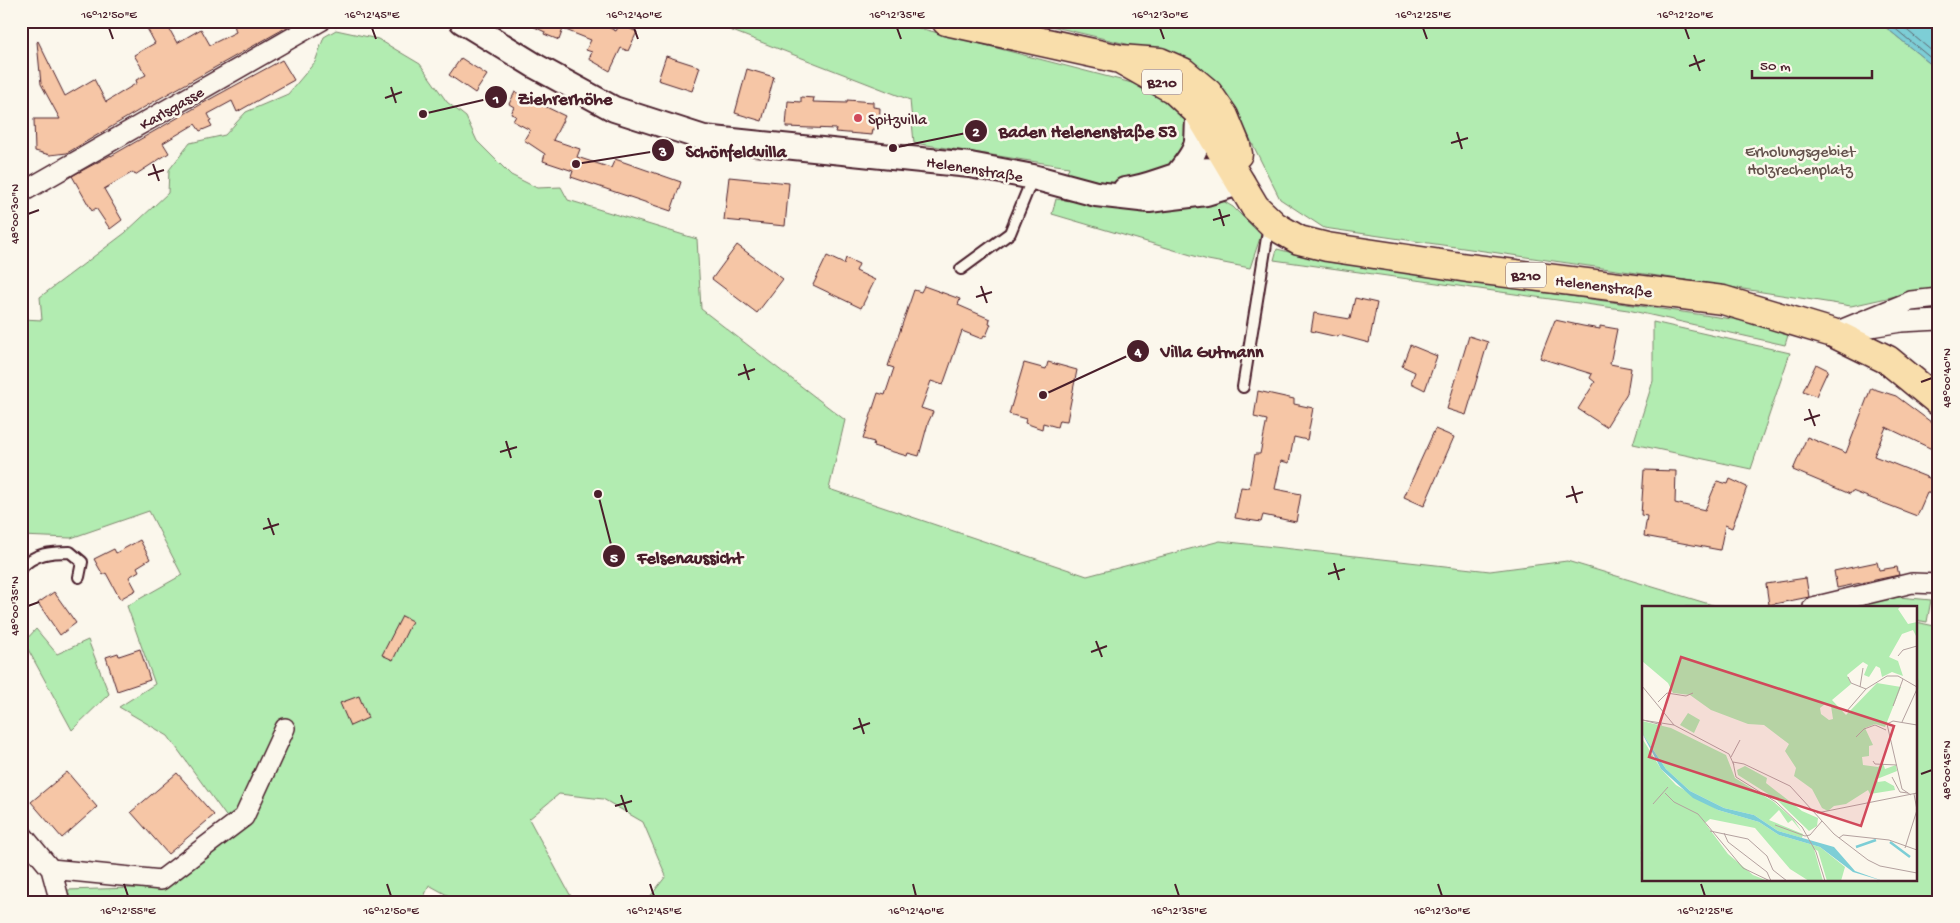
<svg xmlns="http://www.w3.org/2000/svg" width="1960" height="923" font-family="'Gochi Hand',sans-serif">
<rect width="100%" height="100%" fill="#fbf7ec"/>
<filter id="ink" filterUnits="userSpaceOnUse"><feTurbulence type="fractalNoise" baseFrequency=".02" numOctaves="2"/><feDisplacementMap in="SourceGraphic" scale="10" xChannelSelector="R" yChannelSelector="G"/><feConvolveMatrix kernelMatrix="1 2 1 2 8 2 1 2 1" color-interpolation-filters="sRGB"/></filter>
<g filter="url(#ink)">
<path fill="#b2ecb1" stroke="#7e866e" d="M702,21H892L1132,83L1164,93L1182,110L1189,132L1182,154L1174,166L1135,180L1106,183L1067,173L1069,167L914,143L910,100L730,30Z
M1030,21H1878L1939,71V292L1905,294L1851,306L1686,280L1324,228L1280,199L1230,99L1185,58Z
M336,30L378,39L420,64L447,102L466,117L477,141L511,175L537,188L561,187L568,200L697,239L701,309L845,420L829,489L1087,576L1220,541L1490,571L1567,561L1719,607H1644V879H1916V622L1939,627V902H646L666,876L643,822L603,799L559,794L529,819L574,902H460L429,885L422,902H67V890L165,887L236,830L168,736L119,707L155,684L127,606L182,575L149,511L71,538L21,536V314L23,319L42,320L40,297L125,233L168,193L169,170L190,143L225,135L246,112L288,94L315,62L324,37Z
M1218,198L1233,207L1261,235L1250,268L1208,260L1052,214L1056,199L1122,208Z
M1277,249L1329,262L1746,321L1789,332L1785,345L1628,310L1274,260Z
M1653,322L1790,353L1751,469L1633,444L1653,381Z
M1899,597L1931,600L1927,622L1916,620V607H1834Z
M36,629L57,654L88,640L109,694L72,730L24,642Z"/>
<path fill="#7dced6" stroke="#698892" d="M1878,21H1932L1939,27V71Z"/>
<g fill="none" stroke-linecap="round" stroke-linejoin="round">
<path stroke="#5e656f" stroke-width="1" d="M1886,21L1939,65
M1896,21L1939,57"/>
</g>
<path fill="#f6c6a6" stroke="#4a1f2b" d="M143,21H165L177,43L201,29L210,45L236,32L233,21H298L148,105L67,153L50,155L35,151L34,119H60L41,84L37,42L38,41L65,96L94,79L106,102L137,83L136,80L146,75L134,55L155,43Z
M522,21H595L616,31L620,24L637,32L628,51L621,48L610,71L589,59L592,52L586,50L591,40L563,29L559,40L544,34L545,32Z
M666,56L700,67L692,91L658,80Z
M461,58L487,75L475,93L449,75Z
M282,60L294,80L237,112L232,101L208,114L211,120L209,121L212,126L200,131L195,124L163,143L169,153L135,175L133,172L104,189L122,220L110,229L96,208L92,211L72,176L111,155V156L214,97Z
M747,69L774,77L762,121L735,113Z
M515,92L565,116L553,140L580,149L577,157L611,168L615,159L681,182L671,211L571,177L573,171L543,161L545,154L524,140L530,130L513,121L516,116L511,114L514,107L509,104Z
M801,97L814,98L813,102L847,103V100L873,102V107L880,108L879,129H873L872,135L835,132L836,129L786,127L788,101L801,102Z
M729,177L789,183L785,226L724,220Z
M737,245L783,279L757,313L712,279Z
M827,256L844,264L846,258L859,264L856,271L875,280L861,308L813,285Z
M924,286L960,299L958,305L990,319L989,323L991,324L986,336L984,335L982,339L962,331L943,385L931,381L921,408L933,412L928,423L919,456L908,453L907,456L873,446L874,442L863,439L878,393L885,395L894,368L888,366L914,290L921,292Z
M1355,298L1377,303L1369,343L1339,335L1338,337L1311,331L1314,313L1350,319Z
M1555,320L1583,326L1600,329V326L1617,329L1610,364L1631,368L1627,393L1606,427L1578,409L1595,382L1590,378L1592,374L1540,358Z
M1469,336L1488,342L1466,415L1447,409Z
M1410,345L1437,356L1425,390L1411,383L1415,372L1402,366Z
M1048,362L1077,370L1067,421L1059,420L1057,427L1043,423L1042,429L1025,423L1026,419L1009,414L1024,363L1046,369Z
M1816,364L1828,370L1816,396L1803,391Z
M1871,388L1896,396L1939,428L1932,449L1886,427L1874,456L1939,482V494L1927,493L1917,516L1852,491L1850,494L1793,470L1807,437L1846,453Z
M1258,391L1294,399V404L1313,408L1307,440L1294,437L1289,463L1281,461L1275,489L1301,494L1296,522L1263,515L1261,522L1235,518L1241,487L1249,488L1255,454H1260L1267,420L1254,417Z
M1435,429L1454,437L1424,506L1404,497Z
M1644,470L1676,471L1675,503L1705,510L1717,481L1728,484L1730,479L1747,487L1732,528L1725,525L1720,550L1644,536L1647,516L1641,515Z
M140,540L150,559L137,567L139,571L129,577L136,590L120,599L106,573L103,575L94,559L114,549L116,553Z
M1877,562L1879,570L1897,567L1899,575L1837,588L1834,571Z
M1806,578L1809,597L1769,605L1766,584Z
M54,592L76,623L60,635L38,603Z
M402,616L412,621L393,660L382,655Z
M140,649L150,680L117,691L106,657L118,653L119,656Z
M359,696L368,718L350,726L340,703Z
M67,772L97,807L62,838L31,802Z
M177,773L214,815L168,854L131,812Z"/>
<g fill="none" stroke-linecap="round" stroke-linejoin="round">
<defs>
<path id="service" d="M961,269L1010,233L1033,177
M1243,387L1269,225
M21,568C35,553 51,552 70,552L82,562L79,577"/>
<path id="minor" d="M21,193L321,21
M1864,328L1901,322L1939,320
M1833,333L1911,301L1939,298
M1813,607L1912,583L1939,584
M21,833L51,869L60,902
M51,869L161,880L244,817L285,728"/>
<path id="tertiary" d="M462,21L537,67L614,109L704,138L970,165L1033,177L1096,194L1149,200L1206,193L1242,182
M1177,175C1184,166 1196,153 1197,141C1198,131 1197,123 1199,113
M1125,190C1156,187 1185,166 1217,171C1225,172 1234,179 1242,182"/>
<path id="primary" d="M946,21L1120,59L1160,62L1183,72L1208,93L1224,116L1236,145L1238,154
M1120,59L1173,89L1199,113L1255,207L1275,226L1299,240L1327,247L1468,268L1723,300L1833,333L1888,360L1939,402"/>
</defs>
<use href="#service" stroke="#4a1f2b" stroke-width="14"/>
<use href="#minor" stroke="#4a1f2b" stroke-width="22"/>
<use href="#tertiary" stroke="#4a1f2b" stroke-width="28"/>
<use href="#primary" stroke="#4a1f2b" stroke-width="31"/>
<use href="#service" stroke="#fbf7ec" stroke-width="10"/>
<use href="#minor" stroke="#fbf7ec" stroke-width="19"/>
<use href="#tertiary" stroke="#fbf7ec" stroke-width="24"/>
<use href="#primary" stroke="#f9deab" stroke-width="28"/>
</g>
</g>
<path fill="none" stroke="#4a1f2b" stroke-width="2" d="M109,28L113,39M372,28L376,39M634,28L638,39M897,28L901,39M1160,28L1164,39M1423,28L1427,39M1685,28L1689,39M1694,55L1700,71M1689,66L1705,60M391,87L396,103M385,98L402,92M1457,132L1462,149M1451,143L1468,138M153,164L159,181M148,175L164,170M1219,209L1224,226M28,214L39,210M1213,220L1230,215M981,286L987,303M976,297L992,292M744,364L749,380M738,375L755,369M1921,382L1932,378M1809,409L1815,426M1804,420L1820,415M506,441L511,458M500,452L517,447M1572,486L1577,503M1566,497L1583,492M268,518L274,535M263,529L279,524M1334,563L1339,580M1328,574L1345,569M28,606L39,602M1096,641L1102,657M1091,652L1107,646M859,718L864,734M853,729L870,723M1921,774L1932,770M621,795L627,812M615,806L632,801M124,884L128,896M387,884L391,896M650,884L654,896M913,884L916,896M1175,884L1179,896M1438,884L1442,896M1701,884L1705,896"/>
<circle fill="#d1495b" stroke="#fbf7ec" stroke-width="2" cx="858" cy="118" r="5"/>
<g text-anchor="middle" stroke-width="5" stroke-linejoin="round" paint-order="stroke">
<g fill="#fbf7ec" stroke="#7f6065" stroke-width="1">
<rect x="1142" y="69.5" width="40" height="25" rx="4"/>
<rect x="1506" y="262.5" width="40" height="25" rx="4"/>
</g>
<g font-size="15" font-weight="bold" fill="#4a1f2b">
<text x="1162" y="87">B210</text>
<text x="1526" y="280">B210</text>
</g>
<g font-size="16" fill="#4a1f2b" stroke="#fbf7ec">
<text transform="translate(171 107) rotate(-30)" y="6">Karlsgasse</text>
<text transform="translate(975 168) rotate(9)" y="6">Helenenstraße</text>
<text transform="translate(1604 285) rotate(7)" y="6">Helenenstraße</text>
</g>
<g font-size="16" fill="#4a1f2b" stroke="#fbf7ec" text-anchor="start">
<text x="868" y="124">Spitzvilla</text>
</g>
<g font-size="16" fill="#64524c" stroke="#fbf7ec">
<text x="1800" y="156">Erholungsgebiet<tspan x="1800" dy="18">Holzrechenplatz</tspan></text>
</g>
</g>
<g transform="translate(1642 606)">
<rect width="275" height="275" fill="#fbf7ec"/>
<path d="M0,0H259L256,3L266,18L275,16V32L271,24L260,28L247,51L256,55L261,70L250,66L240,71L238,62L234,60L227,71L222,69L226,59L221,56L205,69L209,78L190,94L204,109L235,77L259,81L243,121L233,118L223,122L231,139L227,140V150L220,151L221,159L236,161L241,157L243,163L254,159L255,165L235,173L236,176L243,175L252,180L253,184L228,188L226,184L204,198L192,200L186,205L180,202L170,183L152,170L154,162L143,145L147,138L122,119L106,118L69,104L48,89L31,87L26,77L0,55ZM183,98L189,100L191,113L187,114L179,108L178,102ZM46,107L58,114L52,127L38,119ZM0,115L29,122L84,149L93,172L132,196L152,214L160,226L150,214L146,217L137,204L127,214L161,228L160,232L136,225L112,209L82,202L48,185L24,163L0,127ZM0,132L19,163L34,179L76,204L117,216L137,229L178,241L203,261L199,275H185L176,245L172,243L181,275H167L148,263L113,222L68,213L63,217L86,248L111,269L126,275H0ZM103,160L125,172L124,177L160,205L176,212L175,220L167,225L134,193L96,169L95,164Z" fill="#b2ecb1" fill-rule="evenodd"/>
<path d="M0,127L24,163L48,185L82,202L112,209L136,225L192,241L213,265L241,275L211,266L178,241L137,229L117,216L76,204L51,192L19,163Z" fill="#7dced6"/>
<path fill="none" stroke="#7dced6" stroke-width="2.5" d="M248,236L268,251M214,241L234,234"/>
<path fill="none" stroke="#b4a19f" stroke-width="1" d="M256,50L261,44L275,40M206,71L209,77L224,83M0,80L32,119L87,148L92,159M218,81L221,62M16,96L25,87L44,90L51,87M251,100L261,73M204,106L224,83L245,70H256L275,81M0,114L32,119M1,114L20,119M260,116L275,83M214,131L222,123L233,119L244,124M89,151L98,134M231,155L233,158L255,159M91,156L102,158L148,180L192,228L226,254L238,260L275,267M91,156L94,171L134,196L160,221L174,246L183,275M250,171L258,186L266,187M23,187L32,196L56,208L101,262L128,275M269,189L260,183L245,118L251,115L275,119M11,198L26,181M175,207L275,187M133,219L163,230L168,229L180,215M68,225L106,233L125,250L131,264L145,275M82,227L86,236L125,266L129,275M197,232L201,229L247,234L275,244M263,242L275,204L272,188"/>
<path fill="#d1495b" fill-opacity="0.15" stroke="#d1495b" stroke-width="2.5" d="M39,51L252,120L219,220L7,151Z"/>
<rect width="275" height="275" fill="none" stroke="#4a1f2b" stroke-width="2.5"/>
</g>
<path fill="none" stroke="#4a1f2b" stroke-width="2" d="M423 114L496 97M893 148L976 131M576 164L663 150M1043 395L1138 351M598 494L614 556"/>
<g fill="#4a1f2b" stroke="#fbf7ec" stroke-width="2">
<circle cx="423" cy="114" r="5"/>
<circle cx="893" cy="148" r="5"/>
<circle cx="576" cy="164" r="5"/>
<circle cx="1043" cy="395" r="5"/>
<circle cx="598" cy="494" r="5"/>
<circle cx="496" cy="97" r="12"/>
<circle cx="976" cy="131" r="12"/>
<circle cx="663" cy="150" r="12"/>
<circle cx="1138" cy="351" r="12"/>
<circle cx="614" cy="556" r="12"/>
</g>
<g font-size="15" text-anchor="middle" font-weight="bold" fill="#fff">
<text x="496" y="103">1</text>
<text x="976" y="136">2</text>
<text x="663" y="156">3</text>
<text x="1138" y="356">4</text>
<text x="614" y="562">5</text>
</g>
<g font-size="18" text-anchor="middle" font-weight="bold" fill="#4a1f2b" stroke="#fbf7ec" stroke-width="5" stroke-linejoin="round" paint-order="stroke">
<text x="565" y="104">Ziehrerhöhe</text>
<text x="1088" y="137">Baden Helenenstaße 53</text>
<text x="736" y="157">Schönfeldvilla</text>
<text x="1212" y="357">Villa Gutmann</text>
<text x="690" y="563">Felsenaussicht</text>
</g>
<rect width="1960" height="923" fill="none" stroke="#fbf7ec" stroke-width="55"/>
<path d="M1752 70v8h120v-8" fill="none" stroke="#4a1f2b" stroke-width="2.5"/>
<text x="1760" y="70" font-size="15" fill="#4a1f2b" stroke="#fbf7ec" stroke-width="4" paint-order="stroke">50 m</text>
<rect x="28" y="28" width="1904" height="868" fill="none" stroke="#4a1f2b" stroke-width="2"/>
<g font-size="12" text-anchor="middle" fill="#4a1f2b">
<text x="109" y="18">16°12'50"E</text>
<text x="372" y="18">16°12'45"E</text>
<text x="634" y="18">16°12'40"E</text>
<text x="897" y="18">16°12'35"E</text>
<text x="1160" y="18">16°12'30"E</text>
<text x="1423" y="18">16°12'25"E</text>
<text x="1685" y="18">16°12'20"E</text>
<text transform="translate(14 214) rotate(-90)" y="4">48°00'30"N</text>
<text transform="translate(1946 378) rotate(-90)" y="4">48°00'40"N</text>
<text transform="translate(14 606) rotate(-90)" y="4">48°00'35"N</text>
<text transform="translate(1946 770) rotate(-90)" y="4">48°00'45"N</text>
<text x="128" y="914">16°12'55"E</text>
<text x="391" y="914">16°12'50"E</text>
<text x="654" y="914">16°12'45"E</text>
<text x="916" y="914">16°12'40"E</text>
<text x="1179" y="914">16°12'35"E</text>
<text x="1442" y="914">16°12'30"E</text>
<text x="1705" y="914">16°12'25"E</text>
</g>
</svg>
